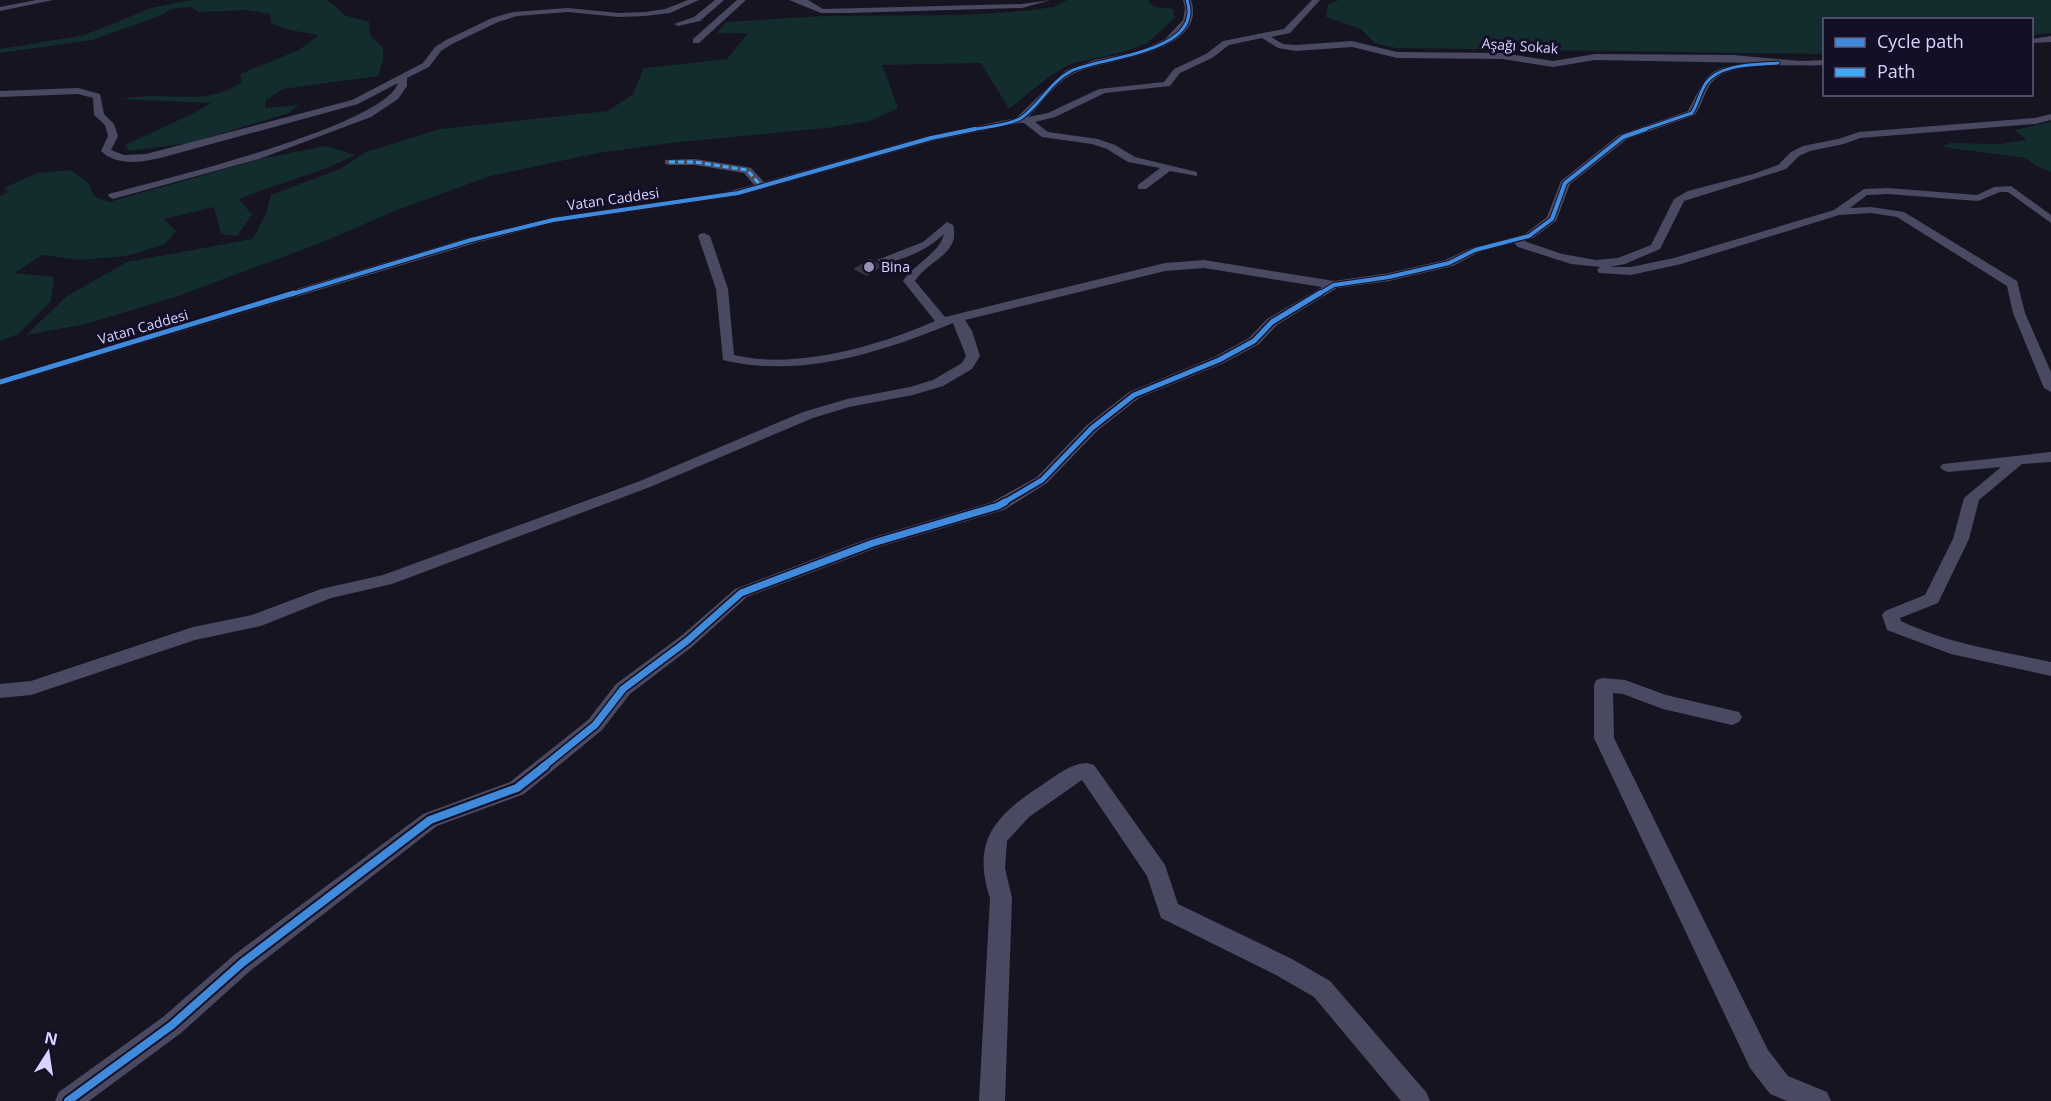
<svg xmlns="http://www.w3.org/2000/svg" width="2051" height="1101" font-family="'Open Sans',sans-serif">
<rect width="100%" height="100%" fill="#161421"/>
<path fill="#132c2d" d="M191,0H326L335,6L344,15L369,22L370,35L383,48V60L378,76L283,89L266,100L265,108L299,105L289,113L190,143L129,151L125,145L194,113L211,103L119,99L149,96L199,97L221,93L242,83L240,74L299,50L319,35L289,30L271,23L270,14L247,10L198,12L191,7L170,9L164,14L93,40L0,53V49L85,35L151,8Z
M1067,0H1148L1154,7L1173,9L1175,18L1147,43L1127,51L1070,64L1050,76L1009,109L981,63L882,65L898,108L870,121L827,128L678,142L598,153L490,176L397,210L323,242L178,296L86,324L26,335L67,296L127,262L253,239L266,213L271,195L340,169L366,152L440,129L608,111L633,94L644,68L727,59L748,33H717L726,22L824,16L962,15L1025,11L1053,7Z
M1339,0H2051V33L2032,35V20H1824V54L1396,48L1375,43L1361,29L1326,17L1328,4Z
M2051,122V172L2036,166L2026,158L1943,147L1950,143L2000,144L2026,140L2015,130Z
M326,146L355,155C319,174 277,183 239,199L252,215L237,236L221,234L214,207L164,219L176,231L165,244L127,256L80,260L42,255L15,273L54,277L51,301L18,334L0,341V196L8,192L4,188L37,173L71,170L88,183L95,197L109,202L260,159Z"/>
<path fill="#343243" d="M870,259L883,266L867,276L853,269Z"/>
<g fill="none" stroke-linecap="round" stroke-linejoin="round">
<path fill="#4a4962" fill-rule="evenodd" d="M36,0H53L0,11V7Z
M688,0H699L670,13L645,16L619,17L568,12L517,16L498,22L452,44L441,51L429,67L407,78V86L398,99L371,117L259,159L113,199L108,196L109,194C157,181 385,126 398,83L358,104L164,157C144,162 117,167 101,151L108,136L105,125L94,115L93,98L78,94L0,97V91L78,88L100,94L104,114L114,124L118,136L111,150L124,155L146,154L352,100L423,63L435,47L446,40L492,18L513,12L568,8L619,13L645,12L665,9Z
M715,0H724L700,21L678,26L674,24L694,17Z
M737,0H746L699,43H693V39Z
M789,0H808L823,9L1022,4L1051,0L1022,8L848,13H821Z
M1183,0H1191C1209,54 1103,59 1075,73C1055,82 1043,103 1028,117L1048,113L1099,89L1164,82L1174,69L1206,54L1223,41L1284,29L1312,0H1320L1290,33L1271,37L1283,44L1296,45L1352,41L1397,52L1502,53L1553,61L1595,54L1733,55L1801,61L1824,60V65C1795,67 1738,60 1715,79C1705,87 1703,104 1695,115L1627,139L1570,184L1556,221L1533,238L1524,241L1562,254L1596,260L1618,258L1651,245L1674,199L1688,191L1753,174L1778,165L1791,152L1803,146L1838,139L1859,132L2035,118L2051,114V120L2035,124L1860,138L1844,144L1810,151L1799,156L1786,169L1684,201L1660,249L1625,264L1610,267H1631L1674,258L1834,210L1864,189L1888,188L1977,195L1994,187L2011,186L2051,215V223L2008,192H2000L1978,201L1888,194L1867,195L1850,208L1871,207L1904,212L2017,281L2025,313L2051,372V392L2044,388L2013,313L2007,286L1897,217L1871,213L1839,215L1681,264L1631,275L1599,273L1597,270L1600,267L1571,264L1518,247L1514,243L1479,252L1453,266L1389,281L1337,288L1277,325L1259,344L1224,363L1139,398L1097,431L1047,483L1004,510L879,547L747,597L693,646L630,694L602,730L524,794L437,826L250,971L181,1033L89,1101H55L59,1092L163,1017L234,955L423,814L510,782L588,720L616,684L681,636L735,589L867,539L992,502L1037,477L1087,425L1129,392L1214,357L1249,338L1267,319L1322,287L1204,268L1165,271L965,320L972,331L980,356L972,369L943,386L913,395L849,407L813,418L650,487L392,584L331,598L261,626L195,640L31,695L0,698V684L31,681L193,627L252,615L321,589L383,575L640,481L803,412L847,399L910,387L933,380L962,363L966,356L953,323C882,352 801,379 723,360L716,289L698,236L700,234L704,233L710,236L728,289L734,355C795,370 879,346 935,321L903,281C914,264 940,253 944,234C926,251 907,258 883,264L877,260L923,242L947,222L953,225C961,254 928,260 915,281L945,317L1165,263L1204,260L1334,281L1389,273L1445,260L1471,248L1525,234L1547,217L1561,181L1619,135L1688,111C1709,72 1706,67 1755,63L1595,60L1553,67L1502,59L1397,58L1352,47L1296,51L1278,48L1262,38L1229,45L1212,58L1180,73L1170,86L1105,93L1055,117L1035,122L1048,132L1098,139L1115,145L1135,157L1197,172V176L1170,171L1146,189H1138V185L1160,168L1128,162L1107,149L1092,144L1042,137L1024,123H1019L933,141L738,196L553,223L475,243L0,386V378L467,238L553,217L708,196L754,185L744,173L695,165H669L665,164V160L695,159L747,167L751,168L764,182L927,136L1016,118L1066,70L1094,60L1139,51L1165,39L1183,20L1185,8Z
M2051,36V42L2032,43V39Z
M2051,452V462L2022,464L1979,500L1969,539L1938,603L1900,618L1901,621C1949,644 2000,651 2051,662V676L1951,654L1887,630L1882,615L1885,611L1925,595L1953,539L1964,498L2001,467L1948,472L1943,470L1940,467L1943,464Z
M1603,678L1625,680L1666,695L1739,712L1742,717L1739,722L1732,725L1663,709L1623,694L1613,693L1614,738L1768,1050L1788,1076L1827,1092L1831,1101H1787L1770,1094L1750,1068L1594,738V685L1596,680Z
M1087,763L1094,765L1165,865L1178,904L1292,959L1330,981L1426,1092L1430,1101H1401L1314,997L1276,975L1161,918L1147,876L1082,780L1029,817L1007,841L1005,868L1012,898L1005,1101H979L990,898C971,840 996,815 1042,785C1057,775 1069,764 1087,763Z"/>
<path stroke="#3fa9f5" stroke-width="3" stroke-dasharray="6 3" stroke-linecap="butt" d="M669,162H695L747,170L762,187"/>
<defs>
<path id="cycleway-far4" d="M968,130C981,128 1010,125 1021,118C1040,105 1050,82 1071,71C1099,57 1205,53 1187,0
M1642,130L1692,113C1698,103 1700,92 1706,83C1721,63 1756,65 1778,63"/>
<path id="cycleway-far3" d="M289,295L471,240L553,220L738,193L931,138L975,129
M1317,295L1334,285L1389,277L1449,263L1475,250L1529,236L1552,219L1565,183L1623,137L1646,129"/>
<path id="cycleway-far2" d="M0,382L294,293
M1003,503L1042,480L1092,428L1134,395L1219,360L1254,341L1272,322L1320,293"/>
<path id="cycleway-far1" d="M543,767L595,725L623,689L687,641L741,593L873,543L998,506L1005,502"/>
<path id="cycleway" d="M68,1101L172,1025L242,963L430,820L517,788L545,766"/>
</defs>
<use href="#cycleway-far4" stroke="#130f26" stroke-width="5"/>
<use href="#cycleway-far3" stroke="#130f26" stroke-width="6"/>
<use href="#cycleway-far2" stroke="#130f26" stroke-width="8"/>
<use href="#cycleway-far1" stroke="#130f26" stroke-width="10"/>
<use href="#cycleway" stroke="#130f26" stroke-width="12"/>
<use href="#cycleway-far4" stroke="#408adc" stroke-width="3"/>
<use href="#cycleway-far3" stroke="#408adc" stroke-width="4"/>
<use href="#cycleway-far2" stroke="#408adc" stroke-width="5"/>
<use href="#cycleway-far1" stroke="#408adc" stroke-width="7"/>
<use href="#cycleway" stroke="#408adc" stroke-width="8"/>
</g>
<circle fill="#9591b1" stroke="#130f26" stroke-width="2" cx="869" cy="267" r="6"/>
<g text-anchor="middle" stroke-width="6" stroke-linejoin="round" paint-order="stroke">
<g font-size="14" fill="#d9d4ff" stroke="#130f26">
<text transform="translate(1520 46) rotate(4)" y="5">Aşağı Sokak</text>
<text transform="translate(613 199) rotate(-8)" y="5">Vatan Caddesi</text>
<text transform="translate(143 327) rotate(-16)" y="5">Vatan Caddesi</text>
</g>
<g font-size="14" fill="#d9d4ff" stroke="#130f26" text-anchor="start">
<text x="881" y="272">Bina</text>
</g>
</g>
<rect x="1823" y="18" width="210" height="78" fill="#130f26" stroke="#625e7d" stroke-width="1.5"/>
<rect x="1835" y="38" width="30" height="9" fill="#408adc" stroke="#625e7d" stroke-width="1.5"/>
<text x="1877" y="48" font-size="18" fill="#d9d4ff">Cycle path</text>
<rect x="1835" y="68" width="30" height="9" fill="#3fa9f5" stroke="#625e7d" stroke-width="1.5"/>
<text x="1877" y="78" font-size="18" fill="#d9d4ff">Path</text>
<g transform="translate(48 1053) rotate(12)" stroke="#130f26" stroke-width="4.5" paint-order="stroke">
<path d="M0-4.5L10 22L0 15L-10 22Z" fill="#d9d4ff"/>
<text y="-9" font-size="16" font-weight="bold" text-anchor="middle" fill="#d9d4ff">N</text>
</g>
</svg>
